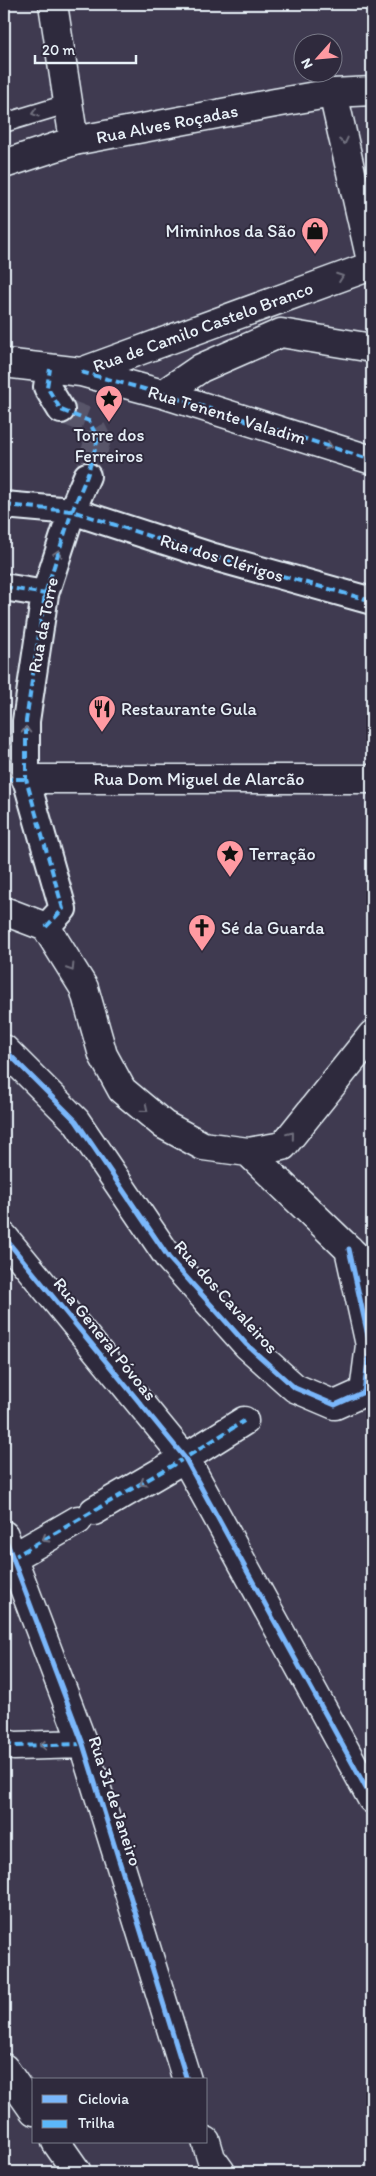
<svg xmlns="http://www.w3.org/2000/svg" width="376" height="2176" font-family="Itim,sans-serif">
<rect width="100%" height="100%" fill="#3f3a50"/>
<filter id="ink" filterUnits="userSpaceOnUse"><feTurbulence type="fractalNoise" baseFrequency=".02" numOctaves="2"/><feDisplacementMap in="SourceGraphic" scale="10" xChannelSelector="R" yChannelSelector="G"/><feConvolveMatrix kernelMatrix="1 2 1 2 8 2 1 2 1" color-interpolation-filters="sRGB"/></filter>
<g filter="url(#ink)">
<g fill="none" stroke-linecap="round" stroke-linejoin="round">
<path stroke="#585569" stroke-width="26" stroke-dasharray="26 13" stroke-linecap="butt" d="M61,410L89,421L98,439L87,476"/>
<defs>
<path id="service" d="M4,123L67,104"/>
<path id="pedestrian" d="M50,369L47,387L61,410
M4,505L72,511L214,557L372,601
M4,587L45,594
M46,927L63,909L26,779V721L45,594L72,511L87,476"/>
<path id="minor" d="M53,4L74,141
M333,93L372,265
M4,363L81,372L371,266
M81,372L163,394L372,460
M163,394L201,368L281,333L372,348
M26,779H372
M4,911L46,927L84,988L103,1055L122,1090L164,1125L203,1146L248,1152L283,1146L372,1035
M4,1049L76,1121L169,1258L247,1345L295,1388L335,1405L364,1392L370,1345L349,1249
M248,1152L362,1262
M4,1237L185,1458L372,1799
M94,1511L185,1458L244,1421
M4,1535L83,1744L187,2080
M12,1558L78,1520
M4,1743L14,1746L83,1744
M4,2068L34,2111
M206,2141L211,2158L221,2172
M56,2142L77,2172"/>
<path id="primary" d="M4,164L74,141L275,103L333,93L372,91"/>
</defs>
<use href="#service" stroke="#e8f1f8" stroke-width="21"/>
<use href="#pedestrian" stroke="#e8f1f8" stroke-width="30"/>
<use href="#minor" stroke="#e8f1f8" stroke-width="31"/>
<use href="#primary" stroke="#e8f1f8" stroke-width="31"/>
<use href="#service" stroke="#2f2a3d" stroke-width="18"/>
<use href="#pedestrian" stroke="#2f2a3d" stroke-width="26"/>
<use href="#minor" stroke="#2f2a3d" stroke-width="28"/>
<use href="#primary" stroke="#2f2a3d" stroke-width="28"/>
<path stroke="#5cb8fa" stroke-width="4" stroke-dasharray="8 4" stroke-linecap="butt" d="M81,372L163,394L372,460
M4,505L72,511L214,557L372,601
M4,587L45,594
M4,779H26
M46,927L63,909L26,779V721L45,594L72,511L87,476L98,439L89,421L61,410L47,387L50,369
M12,1558L185,1458L244,1421
M4,1743L14,1746L83,1744"/>
<defs>
<path id="cycleway" d="M4,1049L76,1121L169,1258L247,1345L295,1388L335,1405L364,1392L370,1345L349,1249
M4,1237L185,1458L372,1799
M4,1535L83,1744L187,2080"/>
</defs>
<use href="#cycleway" stroke="#2f2a3d" stroke-width="8"/>
<use href="#cycleway" stroke="#7ab7fb" stroke-width="5"/>
</g>
<defs><path id="oneway-chevron" d="M-2-3.5L2.5 0L-2 3.5" fill="none" stroke-width="1.6" stroke-linecap="round" stroke-linejoin="round" transform="scale(1.25)"/></defs>
<g stroke="#70707e">
<use href="#oneway-chevron" transform="translate(35 113) rotate(163)"/>
<use href="#oneway-chevron" transform="translate(344 141) rotate(77)"/>
<use href="#oneway-chevron" transform="translate(340 277) rotate(-20)"/>
<use href="#oneway-chevron" transform="translate(329 446) rotate(18)"/>
<use href="#oneway-chevron" transform="translate(58 553) rotate(-72)"/>
<use href="#oneway-chevron" transform="translate(26 730) rotate(-90)"/>
<use href="#oneway-chevron" transform="translate(71 968) rotate(58)"/>
<use href="#oneway-chevron" transform="translate(145 1109) rotate(40)"/>
<use href="#oneway-chevron" transform="translate(291 1135) rotate(-51)"/>
<use href="#oneway-chevron" transform="translate(143 1483) rotate(150)"/>
<use href="#oneway-chevron" transform="translate(45 1539) rotate(150)"/>
<use href="#oneway-chevron" transform="translate(43 1745) rotate(179)"/>
</g>
</g>
<defs>
<symbol id="shop-pin" viewBox="-11 -11 22 30"><path d="M0 17L-7.5 6A9.5 9.5 0 1 1 7.5 6Z" fill="#ff9aa2" stroke="#2f2a3d"/><path d="M-5-2.5h2.3a2.7 3.5 0 0 1 5.4 0H5L5.5 6h-11ZM-1.5-2.5h3a1.5 2.3 0 0 0-3 0Z" fill="#111"/></symbol>
<symbol id="sight-pin" viewBox="-11 -11 22 30"><path d="M0 17L-7.5 6A9.5 9.5 0 1 1 7.5 6Z" fill="#ff9aa2" stroke="#2f2a3d"/><path d="M0-6L1.8-2.2L6-1.7L2.9 1.2L3.7 5.4L0 3.3L-3.7 5.4L-2.9 1.2L-6-1.7L-1.8-2.2Z" fill="#111"/></symbol>
<symbol id="restaurant-pin" viewBox="-11 -11 22 30"><path d="M0 17L-7.5 6A9.5 9.5 0 1 1 7.5 6Z" fill="#ff9aa2" stroke="#2f2a3d"/><path d="M-5-6h1v4h1v-4h1v4h1v-4h1v5L-1.5 .5V6h-2V.5L-5-1ZM5-6V6H3V1.5H1.5Q1.5-4 5-6Z" fill="#111"/></symbol>
<symbol id="church-pin" viewBox="-11 -11 22 30"><path d="M0 17L-7.5 6A9.5 9.5 0 1 1 7.5 6Z" fill="#ff9aa2" stroke="#2f2a3d"/><path d="M-1.2-6h2.4v3.5h3.3v2.4h-3.3V6h-2.4V-.1h-3.3v-2.4h3.3Z" fill="#111"/></symbol>
</defs>
<g fill-rule="evenodd">
<use href="#shop-pin" x="299" y="215" width="32" height="43"/>
<use href="#sight-pin" x="93" y="383" width="32" height="43"/>
<use href="#restaurant-pin" x="86" y="693" width="32" height="43"/>
<use href="#sight-pin" x="214" y="838" width="32" height="43"/>
<use href="#church-pin" x="186" y="912" width="32" height="43"/>
</g>
<g text-anchor="middle" stroke-width="4" stroke-linejoin="round" paint-order="stroke">
<g font-size="18" fill="#e8f1f8" stroke="#2f2a3d">
<text transform="translate(167 124) rotate(-11)" y="6">Rua Alves Roçadas</text>
<text transform="translate(203 327) rotate(-20)" y="6">Rua de Camilo Castelo Branco</text>
<text transform="translate(227 415) rotate(17)" y="6">Rua Tenente Valadim</text>
<text transform="translate(222 558) rotate(17)" y="6">Rua dos Clérigos</text>
<text transform="translate(43 625) rotate(-79)" y="6">Rua da Torre</text>
<text x="199" y="785">Rua Dom Miguel de Alarcão</text>
<text transform="translate(226 1297) rotate(48)" y="6">Rua dos Cavaleiros</text>
<text transform="translate(105 1339) rotate(51)" y="6">Rua General Póvoas</text>
<text transform="translate(115 1801) rotate(72)" y="6">Rua 31 de Janeiro</text>
</g>
<g font-size="18" fill="#e8f1f8" stroke="#2f2a3d" text-anchor="start">
<text x="296" y="237" text-anchor="end">Miminhos da São</text>
<text x="109" y="441" text-anchor="middle">Torre dos<tspan x="109" dy="21">Ferreiros</tspan></text>
<text x="121" y="715">Restaurante Gula</text>
<text x="249" y="860">Terração</text>
<text x="221" y="934">Sé da Guarda</text>
</g>
</g>
<rect width="376" height="2176" fill="none" stroke="#2f2a3d" stroke-width="20"/>
<rect x="10" y="10" width="356" height="2156" fill="none" stroke="#e8f1f8" stroke-width="2" filter="url(#ink)"/>
<rect x="32" y="2078" width="175" height="65" fill="#2f2a3d" stroke="#797a88"/>
<rect x="42" y="2095" width="25" height="8" fill="#7ab7fb" stroke="#797a88"/>
<text x="78" y="2104" font-size="15" fill="#e8f1f8">Ciclovia</text>
<rect x="42" y="2120" width="25" height="8" fill="#5cb8fa" stroke="#797a88"/>
<text x="78" y="2128" font-size="15" fill="#e8f1f8">Trilha</text>
<g transform="translate(318 58) rotate(243)"><circle r="24" fill="#2f2a3d" stroke="#797a88"/>
<path d="M0-4L9 19L0 12L-9 19Z" fill="#ff9aa2"/>
<text y="-8" font-size="14" font-weight="bold" text-anchor="middle" fill="#e8f1f8">N</text>
</g>
<path d="M35 55v8h101v-8" fill="none" stroke="#e8f1f8" stroke-width="2.5"/>
<text x="42" y="55" font-size="15" fill="#e8f1f8" stroke="#2f2a3d" stroke-width="4" paint-order="stroke">20 m</text>
</svg>
